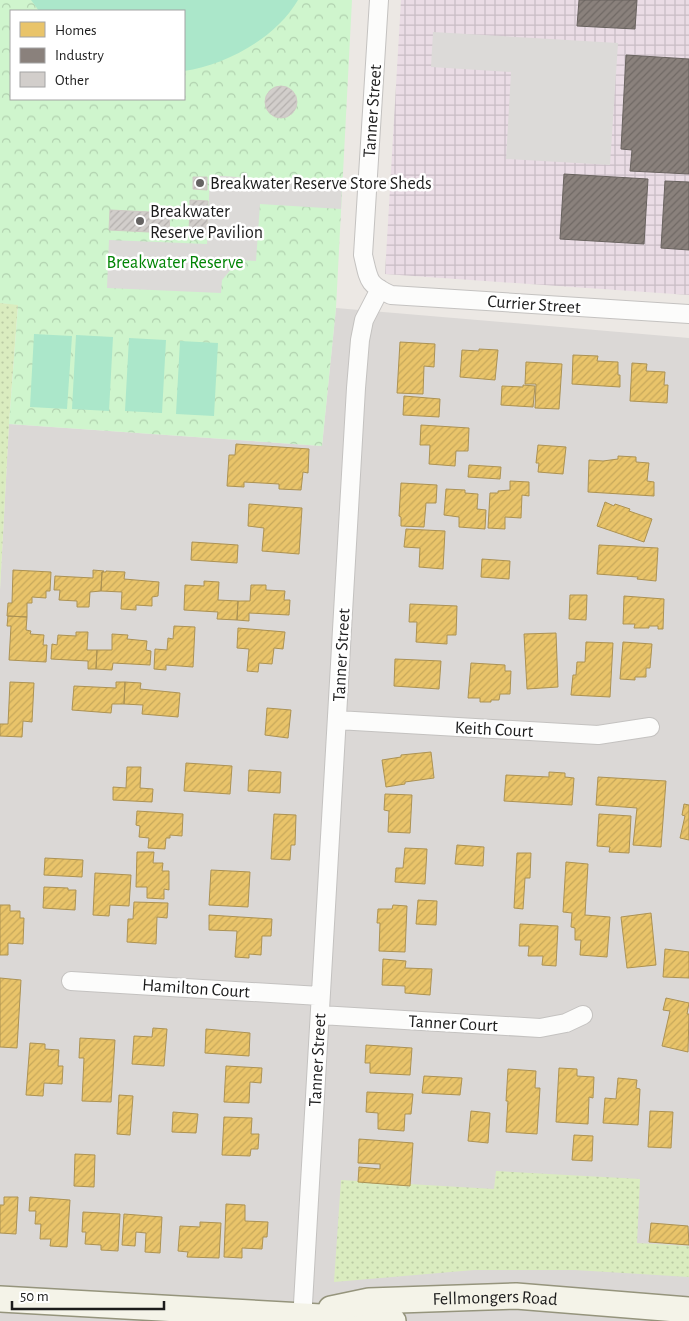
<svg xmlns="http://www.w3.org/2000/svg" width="689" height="1321" font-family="'Alegreya Sans',sans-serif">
<defs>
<pattern id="industrial-grid" width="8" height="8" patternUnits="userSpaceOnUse" patternTransform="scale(1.25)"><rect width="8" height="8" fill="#eadce5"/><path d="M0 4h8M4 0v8" fill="none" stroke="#c8bcc4"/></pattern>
<pattern id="grass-dots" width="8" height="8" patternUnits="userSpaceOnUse" patternTransform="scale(1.25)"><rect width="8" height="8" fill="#daecbf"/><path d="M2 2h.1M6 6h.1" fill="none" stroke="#bacaa4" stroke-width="1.8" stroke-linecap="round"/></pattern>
<pattern id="park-crowns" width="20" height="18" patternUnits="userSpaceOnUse" patternTransform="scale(1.25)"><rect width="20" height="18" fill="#cff5cd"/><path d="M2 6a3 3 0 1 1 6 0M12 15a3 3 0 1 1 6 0" fill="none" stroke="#b1d1af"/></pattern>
<pattern id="homes-hatch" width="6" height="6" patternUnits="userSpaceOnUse" patternTransform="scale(1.25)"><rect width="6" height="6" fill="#e9c46a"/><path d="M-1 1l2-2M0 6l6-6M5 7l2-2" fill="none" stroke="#c7a85b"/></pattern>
<pattern id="industry-hatch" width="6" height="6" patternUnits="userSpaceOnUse" patternTransform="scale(1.25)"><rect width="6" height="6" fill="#8a817c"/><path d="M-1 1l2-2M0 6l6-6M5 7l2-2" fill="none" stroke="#706965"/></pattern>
<pattern id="building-hatch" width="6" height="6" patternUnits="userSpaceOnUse" patternTransform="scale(1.25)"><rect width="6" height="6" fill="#d2cecb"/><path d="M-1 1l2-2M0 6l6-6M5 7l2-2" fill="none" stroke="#b4b0ae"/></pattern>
</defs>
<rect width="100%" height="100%" fill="#ece8e4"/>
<path fill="#dbd8d6" d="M336,308L689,338V1321H0V590L9,424L322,446Z"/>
<path fill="url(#industrial-grid)" d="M401,0H689V295L385,274Z"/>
<path fill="url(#grass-dots)" d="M0,303L18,304L9,424L0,590Z
M496,1171L640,1179L637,1243L689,1246V1277L575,1270H474L334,1282L341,1180L494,1189Z"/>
<path fill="url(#park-crowns)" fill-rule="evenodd" d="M0,0H352L336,308L322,446L9,424L18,305L0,303ZM11,11H184V99H11Z"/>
<path fill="#abe7ca" d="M31,0H298C276,38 226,65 184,71V11H39Z
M34,334L72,336L67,409L30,407Z
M76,335L113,337L109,411L72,409Z
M129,338L166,340L162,413L125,411Z
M180,341L218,343L214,416L176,414Z"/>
<path fill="#dcdad8" d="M433,32L618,43L610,165L506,159L511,72L431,67Z
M210,175L342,185L341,209L260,204L256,261L239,260L222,280L221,293L107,288L109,240L207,244Z"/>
<path fill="url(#homes-hatch)" stroke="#ac9253" d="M400,342L435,344L434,367L424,366L423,394L397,393Z
M479,349L498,350L495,380L460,377L462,350L479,351Z
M573,355L598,356L597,361L618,362V375H620V387L572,384Z
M526,362L562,364L559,409L535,408L536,384H525Z
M632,363L647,364L646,371L665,372L664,385H668L667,403L630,401Z
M523,385L535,386L533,407L501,405L502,386L523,387Z
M404,396L440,399L439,417L403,415Z
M421,425L469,428L468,451H456L455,466L429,464L430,445H420Z
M236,444L309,449L308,473L303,472L301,490L279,489V484L244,482V487L227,486L229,455H235Z
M538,445L566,447L563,474L538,472L539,463H536Z
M618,456L636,457V462L649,463L647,481L654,482V496L588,492L589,460L603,461L618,459Z
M469,465L501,467L500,479L468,477Z
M510,481L529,482V496L522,495L521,518L505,517V529L488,528L490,493H498V491L510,490Z
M401,483L437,485L436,503H426L424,527L401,526V517L399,516Z
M446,489L465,490V493L478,494L477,509L486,510L485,529L459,527V517L444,515Z
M605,502L614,506L615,504L630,509L629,511L652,519L644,542L597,526Z
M249,504L302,508L299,554L262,551L264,528L248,526Z
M406,529L445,531L443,569L419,567L420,548L404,547Z
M192,542L238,545L237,563L191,560Z
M599,545L658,548L656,581L637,579L638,577L597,574Z
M482,559L510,561L509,579L481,577Z
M13,570L51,572L50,591H46V598L32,597V603H27V617L7,616L8,603H12Z
M93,570L104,571L103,572H102L101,591L90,592L89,607H77V601L59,600L60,590H54L55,576L93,578Z
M106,571L125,572L124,579L159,582L158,596L152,597V606L136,605V610L121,609L122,592L101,591L102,572H106Z
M204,581L219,582L218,600L238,601L237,620L217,619L218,612L184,610L185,585L204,586Z
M251,585H266V590L285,591L284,600H290L289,615L249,613V621L237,620L238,601H250Z
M570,595H587L586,620L569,619Z
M624,596L664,599L663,629H658V626H649V628H634L635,624H623Z
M410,604L457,606L456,635H447V644L416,642L417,622H409Z
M8,616L27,617L26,630L31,631L30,634L44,635L43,645H47L46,662L9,660L11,626H7Z
M174,626L195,627L193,667L166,665V670L154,669L155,649L167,650L168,638L173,639Z
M238,628L285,632L283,649L274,648L272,664L259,663L258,672L247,671L249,649L237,648Z
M76,632H88L87,650H97L96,669H88V661L51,659L52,644L57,645L58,635L76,636Z
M556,633L558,687L527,689L524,634Z
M112,634L128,635L127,639L147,641L146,650L151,651L150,665L113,663L112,670L96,669L97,650H112Z
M586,642L613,643L610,697L571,695L573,675H576L577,662H585Z
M623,642L652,644L650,668H646V677H635V680L620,679Z
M395,659L441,661L439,689L394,686Z
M471,663L505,665V671H511L510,694H500L499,700H491V702H480V698H468Z
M10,682L34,683L32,722L23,721L22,737L0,736V724H8Z
M116,682H125L124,704H112L111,713L72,710L74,686L116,688Z
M125,682L141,683L140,689L180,693L178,717L142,714L143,705L124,704Z
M267,708L291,710L288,738L265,735Z
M431,752L434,778L405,782V784L386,787L382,760L401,757V755Z
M186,763L232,766L230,794L184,791Z
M127,767H141L140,788L153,789L152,802L113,800V787L126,788Z
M249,770L281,772L280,793L248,791Z
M549,772L565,773V777L574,778L572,805L504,801L506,775L549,777Z
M598,777L666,781L661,847L633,845L637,808L596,805Z
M385,794L412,795L410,833L388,832L389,811L384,810Z
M684,804L689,805V840L680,838L685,816L682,815Z
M137,811L183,814L182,836L170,835V838H166L165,849L148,848L149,838L139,837L140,826L136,825Z
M274,814L296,815L295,845H291L290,860L271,859Z
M599,814L631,816L629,853L609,852L610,847L597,846Z
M457,845L484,847L483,866L455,864Z
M405,848L427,849L425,884L395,882L396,868H403Z
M137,852H154L153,863H163L162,871H169V890L164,889V899L147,898V887H136Z
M517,853H531L530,878H525L523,909L514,908Z
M45,858L83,860L82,877L44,875Z
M566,862L588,864L585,915L610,917L607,957L580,955L581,940H575V928L571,927L572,913L563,912Z
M211,870L250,872L248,907L209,905Z
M95,873L131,875L129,906L110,905L109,916L93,915Z
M44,887L68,888V890H76L75,910L43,908Z
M418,900L437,901L436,925L416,924Z
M134,902L168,903L167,918L157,917L156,944L127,942L128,919H133Z
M0,905H10V911H20V918H24L23,944L8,943V955H0Z
M393,905L407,906L405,952L379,951L380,923H377L378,909H392Z
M651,913L656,965L627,968L621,917Z
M209,915L272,919L271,936H262L261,955L249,954V958L235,957L237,931L209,930Z
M520,924L558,926L556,966L542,965L543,956H528L529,946H519Z
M665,949L689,952V978L663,977Z
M383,959L406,961L405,968L432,969L430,995L405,993V986L382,985Z
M0,978L21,980L17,1048L0,1047Z
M666,998L689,1003L687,1014H689L688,1052L662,1046L670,1011L663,1010Z
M153,1028L167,1029L164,1066L132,1064L134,1036L152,1037Z
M206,1029L250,1033L249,1056L205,1053Z
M80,1038L115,1040L111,1102L82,1101L84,1058H79Z
M30,1043L45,1044V1049L59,1050L58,1066H63L62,1084L44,1083L43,1096L26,1095Z
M366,1045L412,1048L410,1075L370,1073V1063H365Z
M226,1066L262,1068L261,1083L250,1082L249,1103L224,1102Z
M559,1068L577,1069V1076L594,1077L593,1098L589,1097L588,1124L556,1122Z
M508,1069L536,1071L535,1088H540L537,1134L506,1132L508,1101H506Z
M424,1076L462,1078L460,1095L422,1093Z
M618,1078L637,1080L636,1088L640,1089L638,1125L603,1123L605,1098L616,1099Z
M367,1092L413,1094L411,1114H405L404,1131L378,1129V1113L366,1112Z
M119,1095L133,1096L130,1135L117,1134Z
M471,1111L490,1113L488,1143L468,1141Z
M650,1111L673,1112L671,1148L648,1147Z
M173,1112L198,1114L196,1133L172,1132Z
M224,1117L252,1118L251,1134H259L258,1149H251L250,1156L222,1155Z
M574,1135L593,1136L592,1161L572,1160Z
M359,1139L413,1143L410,1186L358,1182L359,1167L380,1169V1164L358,1163Z
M75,1154L95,1155L94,1187L74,1186Z
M4,1197H18L16,1234L0,1233V1205H4Z
M30,1197L70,1200L67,1247L50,1246L51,1239H40L41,1224H35L36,1211H29Z
M226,1204L245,1205V1221L268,1222L267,1237H263L262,1249L242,1248V1258L224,1257Z
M83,1212L120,1214L118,1251L101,1250V1245L85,1244L86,1232H82Z
M124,1214L162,1217L160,1253L145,1252L146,1233L136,1232L135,1246L122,1245Z
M200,1222L221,1223L219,1258L187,1257L188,1252L178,1251L180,1226L200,1227Z
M651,1223L688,1226L689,1245L649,1242Z"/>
<path fill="url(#industry-hatch)" stroke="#69635f" d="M579,0H637L635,29L577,26Z
M626,55L689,59V174L630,171L632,150L621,149Z
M564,174L648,179L644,244L560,239Z
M665,181L689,182V250L661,248Z"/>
<path fill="url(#building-hatch)" stroke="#cfcac5" d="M265 102a16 16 0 1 1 32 0a16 16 0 1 1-32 0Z
M193,177H207V190L193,189Z
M190,200L208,201L207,236L189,235Z
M110,210L170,213L169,233L109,230Z"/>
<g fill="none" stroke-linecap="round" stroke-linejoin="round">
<defs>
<path id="minor" d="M379,0L363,255C369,280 367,284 391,295L689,314
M337,720L598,735L650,727
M71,981L320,996
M320,1015L540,1028L566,1023L583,1015
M302,1321L356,388L360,340L364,320L380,289"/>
<g id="secondary">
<path d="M0,1299L393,1321"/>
<path id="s1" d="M331,1309L369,1301L516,1296L689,1310"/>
</g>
</defs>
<use href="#minor" stroke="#c4c2c0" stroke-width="20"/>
<use href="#secondary" stroke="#95947c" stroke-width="28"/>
<use href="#minor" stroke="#fcfcfb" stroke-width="18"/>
<use href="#secondary" stroke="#f4f3e8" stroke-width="25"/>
</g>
<g fill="#656362" stroke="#fff" stroke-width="2">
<circle cx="200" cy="183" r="5"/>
<circle cx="140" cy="221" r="5"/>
</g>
<g text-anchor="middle" stroke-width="5" stroke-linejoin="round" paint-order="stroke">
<g font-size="18" fill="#1c1c1c" stroke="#fff">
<text transform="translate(372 111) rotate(-86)" y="6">Tanner Street</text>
<text transform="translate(534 304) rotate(4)" y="6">Currier Street</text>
<text transform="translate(341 655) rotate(-87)" y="6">Tanner Street</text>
<text transform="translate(494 729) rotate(3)" y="6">Keith Court</text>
<text transform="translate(196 988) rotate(4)" y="6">Hamilton Court</text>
<text transform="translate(453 1023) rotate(3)" y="6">Tanner Court</text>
<text transform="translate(317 1060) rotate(-87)" y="6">Tanner Street</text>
<text dy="6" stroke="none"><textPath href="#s1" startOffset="165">Fellmongers Road</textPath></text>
</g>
<g font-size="18" fill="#1c1c1c" stroke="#fff" text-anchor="start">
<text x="210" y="189">Breakwater Reserve Store Sheds</text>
<text x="150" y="217">Breakwater<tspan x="150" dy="21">Reserve Pavilion</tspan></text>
</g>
<g font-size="18" fill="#008404" stroke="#fff">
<text x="175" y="268">Breakwater Reserve</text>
</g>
</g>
<rect x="10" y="10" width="175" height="90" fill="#ffffff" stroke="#a4a4a4"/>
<rect x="20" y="22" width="25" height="15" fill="#e9c46a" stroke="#a4a4a4"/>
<text x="55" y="35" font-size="15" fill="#1c1c1c">Homes</text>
<rect x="20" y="48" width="25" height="15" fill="#8a817c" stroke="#a4a4a4"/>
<text x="55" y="60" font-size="15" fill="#1c1c1c">Industry</text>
<rect x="20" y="72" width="25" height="15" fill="#d2cecb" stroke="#a4a4a4"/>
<text x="55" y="85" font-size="15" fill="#1c1c1c">Other</text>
<path d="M12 1301v8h152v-8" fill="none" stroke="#1c1c1c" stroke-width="2.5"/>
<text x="20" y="1301" font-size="15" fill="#1c1c1c" stroke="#ffffff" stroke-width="4" paint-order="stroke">50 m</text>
</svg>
